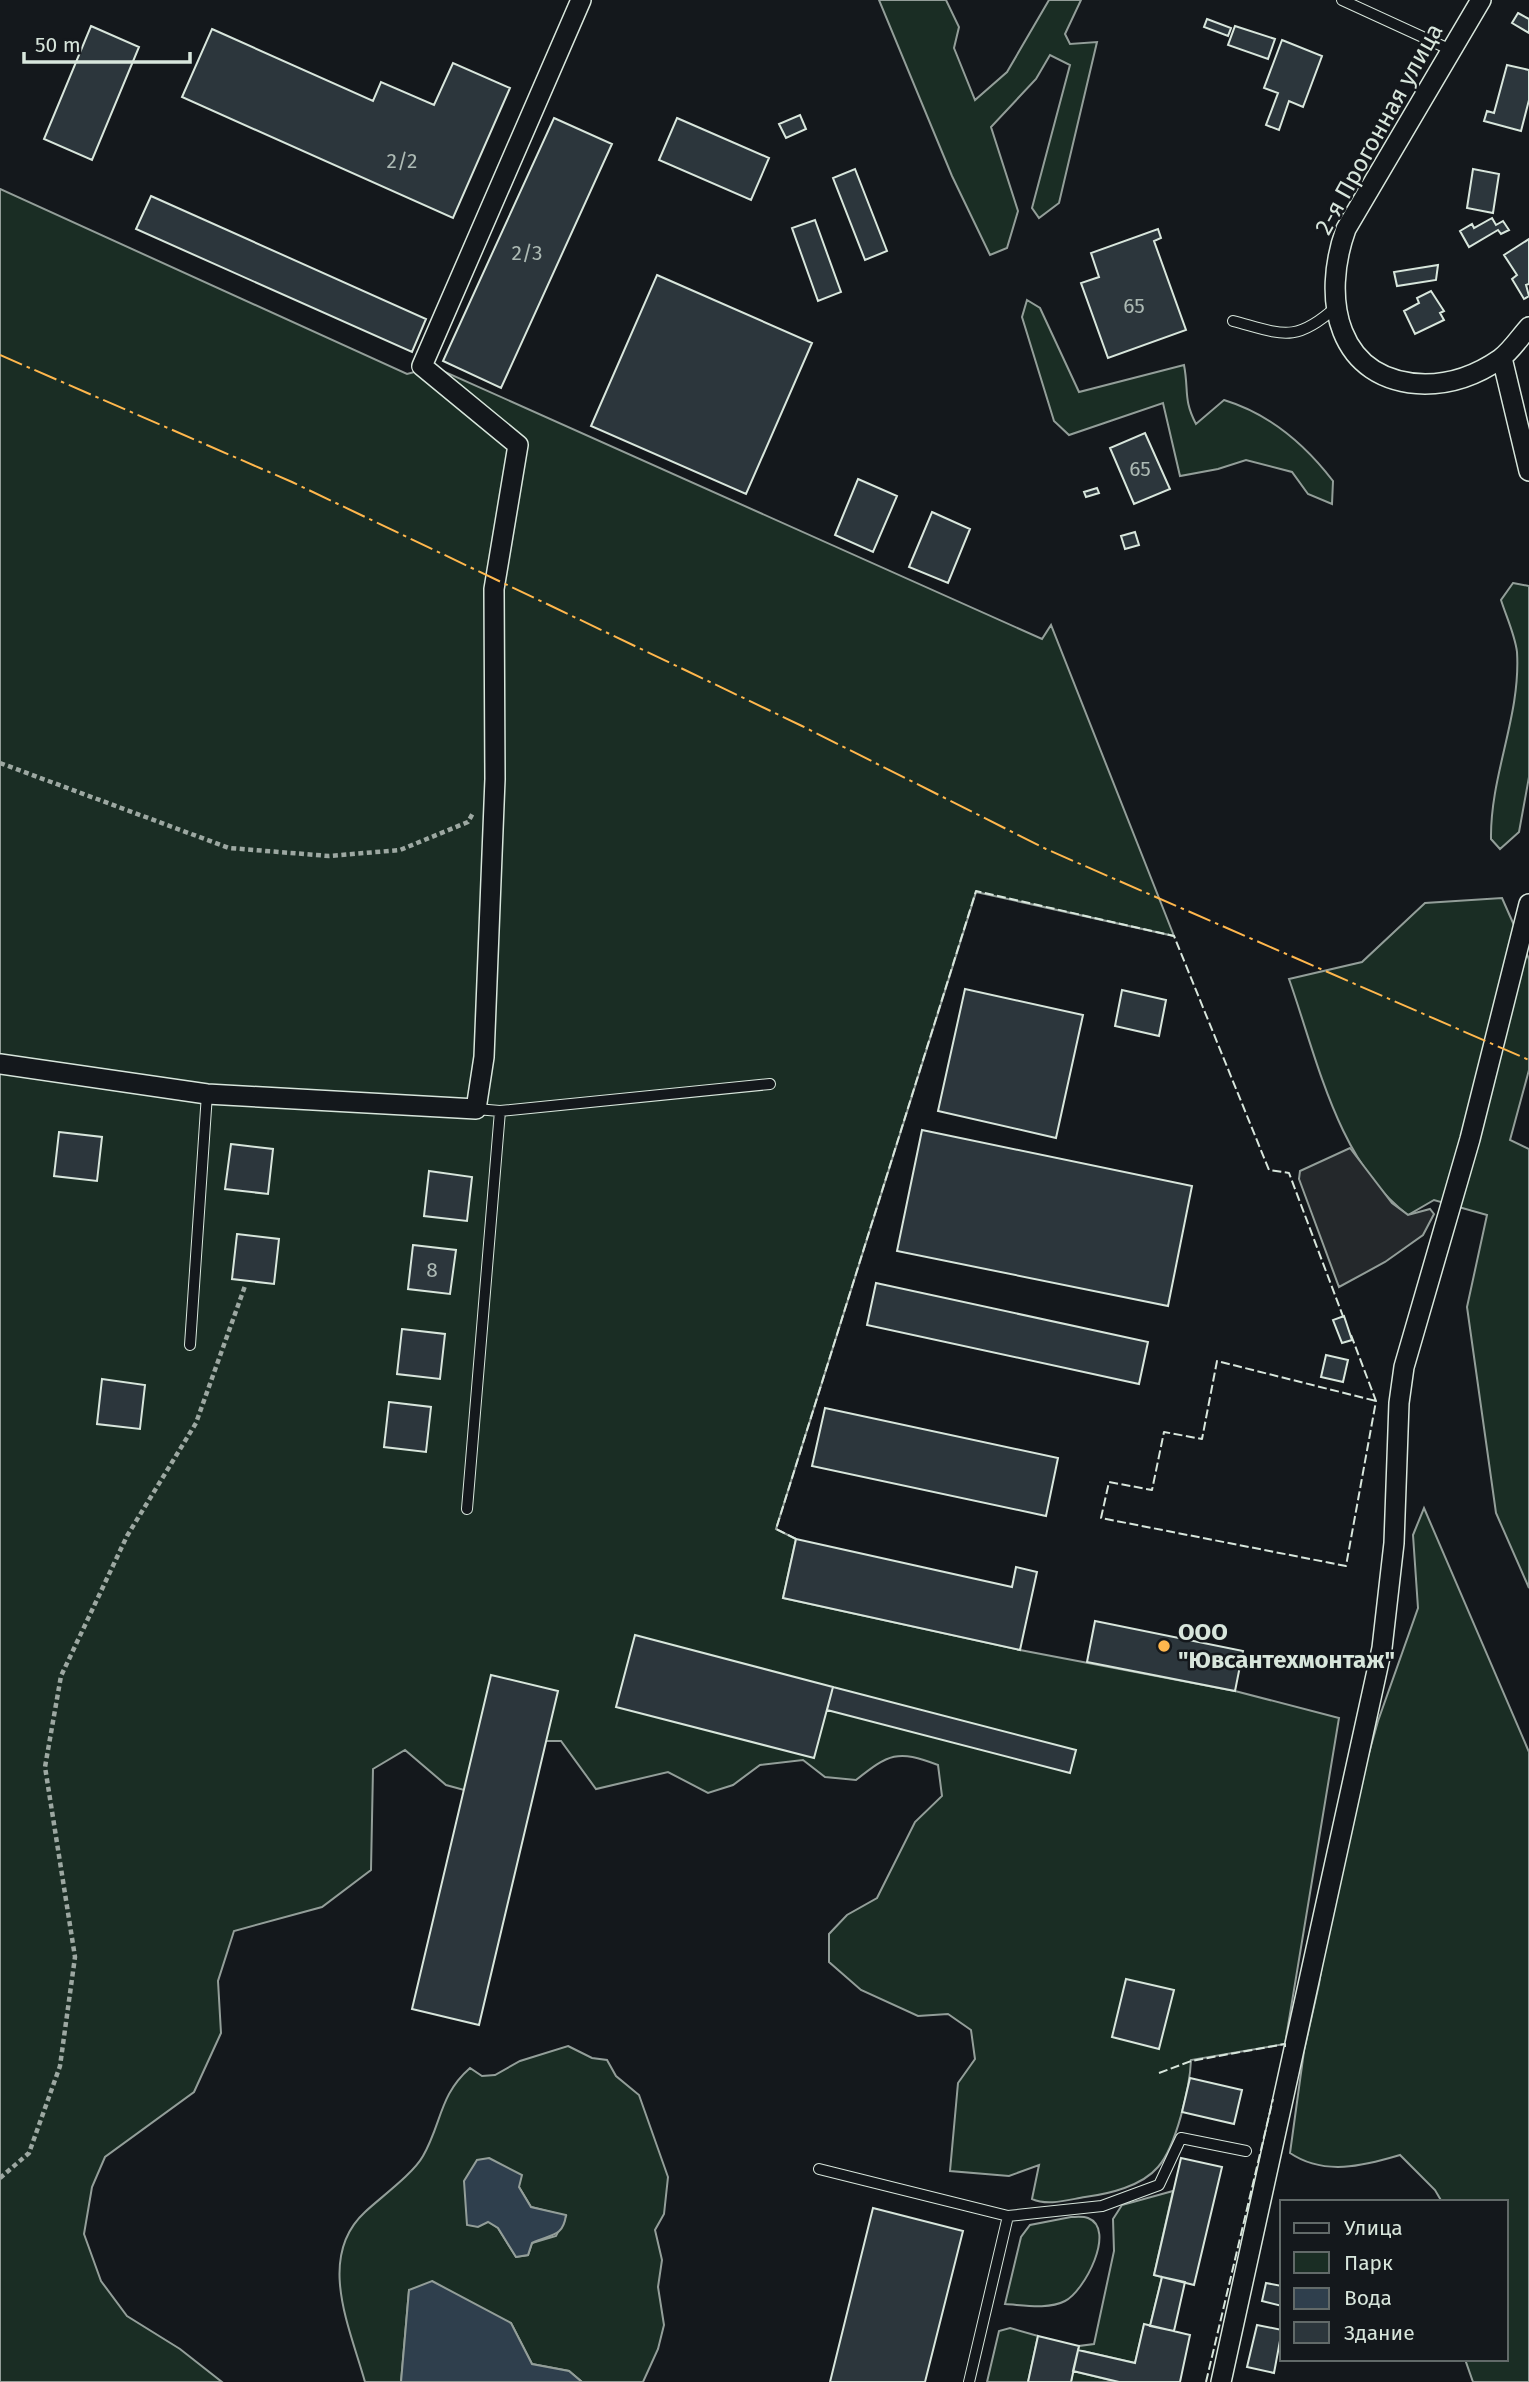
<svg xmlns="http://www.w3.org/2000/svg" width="1529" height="2382" font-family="'Fira Sans',sans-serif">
<rect width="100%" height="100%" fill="#14181c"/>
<path fill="#1a2d24" stroke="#939e99" stroke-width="2" fill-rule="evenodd" d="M879,0H946L959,27L954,48L975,100L1007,72L1049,0H1081L1065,34L1070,44L1097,42L1059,203L1039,218L1032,208L1070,65L1050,55L1036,79L991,127L1018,211L1007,248L990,255L952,176Z
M0,189L407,374L434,367L1042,639L1051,625L1174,936L976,892L776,1529L796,1539L783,1598L1020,1650L1235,1691L1339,1718L1285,2044L1191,2060C1190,2087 1176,2147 1158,2167C1142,2186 1109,2194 1085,2197C1067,2200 1048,2206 1032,2199L1039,2165L1009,2176L950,2171L958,2083L975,2059L971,2030L948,2014L918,2016L861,1990L829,1962V1934L847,1915L877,1898L915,1822L942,1796L938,1765C897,1749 889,1754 856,1780L825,1777L803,1760L760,1765L733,1785L708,1793L668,1772L596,1789L561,1741H546L475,1793L446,1785L405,1750L373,1769L371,1870L322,1907L234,1931L218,1981L221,2033L194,2092L105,2157L92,2187L84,2234L101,2281L127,2316L180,2349L222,2382H0Z
M1027,300L1040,308L1079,392L1184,365C1189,391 1183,399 1196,424L1224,400C1270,414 1304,443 1333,481L1332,504L1308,494L1292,472L1246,460L1218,469L1180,476L1163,403L1069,435L1054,421L1022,317Z
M1513,583L1529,586V777L1519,832L1500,849L1491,839C1490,775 1521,716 1517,652C1515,635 1506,616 1501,600Z
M1502,898L1529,959V1070L1510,1140L1529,1149V1588L1496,1513L1467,1307L1487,1215L1434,1200L1408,1215C1338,1163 1317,1058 1289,979L1362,962L1425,903Z
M1424,1508L1529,1752V2382H1473L1466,2362V2359H1506V2202H1442L1435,2190L1400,2155C1363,2166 1324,2176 1290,2153L1304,2051L1319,1984L1338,1863L1378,1721L1418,1608L1413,1535Z
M568,2046L592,2058L607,2060L616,2076L639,2095L668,2177L664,2214L655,2230L662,2260L658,2287L664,2325L658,2349L643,2382H582L569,2371L532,2364L511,2323L409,2290L401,2382H365C350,2328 316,2257 365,2212C381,2197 413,2174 423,2156C442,2123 439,2095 470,2068L482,2076L495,2075L520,2061ZM519,2187L531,2207L566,2216L556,2236L532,2243L528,2255L516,2257L498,2228L488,2221Z
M1173,2191L1154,2275L1162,2277L1150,2326L1144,2325L1135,2363L1078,2350L1079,2346L1094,2344L1114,2251L1113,2219L1122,2205Z
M1071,2217C1076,2217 1083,2216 1088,2218C1117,2229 1084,2292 1065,2301C1048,2310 1023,2305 1005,2304L1021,2237L1030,2225Z
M1010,2328L1038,2336L1028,2382H987L999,2331Z
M1073,2371L1118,2382H1071Z"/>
<path fill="#24282b" stroke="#939e99" stroke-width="2" d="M1350,1148L1392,1203L1408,1215L1430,1209L1434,1214L1423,1235L1385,1262L1339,1287L1299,1179L1300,1171Z"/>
<path fill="#2f3f4d" stroke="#939e99" stroke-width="2" d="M489,2158L522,2175L519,2187L531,2207L566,2215C563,2238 550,2234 532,2243L528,2255L516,2257L498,2228L488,2222L478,2227L467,2225L464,2181L477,2160Z
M432,2281L511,2323L532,2364L569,2371L582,2382H401L409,2290Z"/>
<path fill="#2c363c" stroke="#d8e6dc" stroke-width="2" d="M1518,13L1529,19V33L1512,23Z
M1207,19L1231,28L1228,36L1204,27Z
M91,26L139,47L92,160L44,139Z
M1235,26L1275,39L1268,59L1228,45Z
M212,29L373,101L381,82L434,105L453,63L510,88L453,218L182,97Z
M1282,40L1322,56L1303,107L1289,101L1279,130L1266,125L1278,93L1264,88Z
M1507,65L1529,70V100L1521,131L1484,121L1487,111L1494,113Z
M800,115L806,129L786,138L779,124Z
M554,118L612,144L501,388L443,361Z
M677,118L769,158L751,200L659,160Z
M855,169L887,251L865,260L833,178Z
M1473,169L1499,174L1493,213L1467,208Z
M151,196L426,319L412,352L136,229Z
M1492,218L1496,225L1503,221L1509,230L1501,234L1498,230L1469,247L1460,231L1472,224L1474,228Z
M815,220L841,292L818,301L792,228Z
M1158,229L1161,238L1154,241L1186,330L1108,358L1081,283L1099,277L1091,253Z
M1529,239V284L1526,285L1529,296L1524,299L1512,279L1517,275L1504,255Z
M1438,265L1436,280L1397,286L1394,272Z
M657,275L812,343L746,494L591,426Z
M1431,291L1444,311L1440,313L1444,320L1415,334L1404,311L1419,303L1417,298Z
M1145,433L1170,489L1134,504L1110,448Z
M858,479L897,496L873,552L835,535Z
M1097,488L1099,493L1086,497L1084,492Z
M932,512L970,529L948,583L909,567Z
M1135,532L1139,545L1125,549L1121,536Z
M965,989L1083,1015L1056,1138L938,1111Z
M1122,990L1166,1000L1159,1036L1115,1026Z
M922,1130L1192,1186L1168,1306L897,1251Z
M59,1132L102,1137L97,1181L54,1176Z
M231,1144L273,1149L268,1194L225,1189Z
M429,1171L472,1177L467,1221L424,1216Z
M237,1234L279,1239L274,1284L232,1279Z
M413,1245L456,1250L450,1294L408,1289Z
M876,1283L1148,1342L1139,1384L867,1325Z
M1344,1316L1352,1340L1342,1343L1333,1320Z
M402,1329L445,1334L440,1379L397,1374Z
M1326,1355L1348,1360L1343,1382L1321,1377Z
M102,1379L145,1385L140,1429L97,1424Z
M389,1402L431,1407L426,1452L384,1447Z
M825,1408L1058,1458L1046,1516L812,1466Z
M796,1539L1012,1587L1016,1567L1037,1572L1020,1650L783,1598Z
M1095,1621L1243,1651L1235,1691L1087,1662Z
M635,1635L833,1687L814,1758L616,1707Z
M491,1675L558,1691L479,2025L412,2009Z
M833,1687L1076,1750L1070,1773L827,1710Z
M1126,1979L1174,1990L1159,2049L1112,2037Z
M1190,2078L1242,2090L1234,2124L1182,2112Z
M1181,2158L1222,2167L1194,2285L1154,2275Z
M873,2208L963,2231L925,2382H830Z
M1162,2277L1185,2282L1174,2331L1150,2326Z
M1266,2283L1282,2286V2306L1262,2301Z
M1144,2324L1190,2335L1180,2382H1119L1073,2371L1078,2350L1135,2363Z
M1257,2325L1282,2330L1274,2373L1247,2367Z
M1038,2336L1079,2346L1071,2382H1028Z"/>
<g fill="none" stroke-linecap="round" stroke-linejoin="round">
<defs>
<path id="service" d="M1342,0L1451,50
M1233,321C1282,334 1295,344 1336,307
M476,1109L500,1111L770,1084
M190,1345L207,1094
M467,1509L500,1111
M819,2169L1008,2216
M969,2382L1008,2216L1102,2206L1159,2185L1181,2138L1246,2151"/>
<path id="minor" d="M1481,0L1346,229C1321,298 1336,382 1425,384C1453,384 1477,375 1500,359C1511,351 1520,337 1529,327
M1502,358L1529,471
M0,1064L207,1094L476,1109L484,1057L495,779L494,589L518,445L422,366L581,0
M1221,2382L1382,1648L1394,1543L1399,1403L1404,1367L1470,1139L1529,904"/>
</defs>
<use href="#service" stroke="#d8e6dc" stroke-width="12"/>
<use href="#minor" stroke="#d8e6dc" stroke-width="22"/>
<path stroke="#9da8a2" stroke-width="4.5" stroke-dasharray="5 3.5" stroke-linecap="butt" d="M0,763L229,848L329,856L400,850L468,822L473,813
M0,2178L29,2153L60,2066L75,1957L45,1767L61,1676L127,1536L196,1423L245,1286"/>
<use href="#service" stroke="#14181c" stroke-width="10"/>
<use href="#minor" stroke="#14181c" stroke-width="19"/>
<path stroke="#d8e6dc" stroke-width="2" stroke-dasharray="9 3.5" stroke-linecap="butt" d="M1351,1335L1376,1401L1346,1566L1101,1518L1109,1482L1152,1490L1164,1432L1202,1439L1217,1361L1376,1401
M796,1539L776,1529L976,891L1174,936L1269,1170L1289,1173L1344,1319
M1159,2073L1191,2061L1285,2044V2047
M1206,2382L1273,2099"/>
<path stroke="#ffb74d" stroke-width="2" stroke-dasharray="24 5 3.5 5" stroke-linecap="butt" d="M0,355L292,482L802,726L1046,849L1529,1060"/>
</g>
<circle fill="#ffb74d" stroke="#14181c" stroke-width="2.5" cx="1164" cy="1646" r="7"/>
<g text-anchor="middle" stroke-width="5" stroke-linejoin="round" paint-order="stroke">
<g font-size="21" fill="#adbab4">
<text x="402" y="168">2/2</text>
<text x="527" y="260">2/3</text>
<text x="1134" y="313">65</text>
<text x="1140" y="476">65</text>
<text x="432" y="1277">8</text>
</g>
<g font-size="24" fill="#d8e6dc" stroke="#14181c">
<text transform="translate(1379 129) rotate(-61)" y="8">2-я Прогонная улица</text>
</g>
<g font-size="24" font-weight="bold" fill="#d8e6dc" stroke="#14181c" text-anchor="start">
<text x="1178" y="1640">ООО<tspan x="1178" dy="28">"Ювсантехмонтаж"</tspan></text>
</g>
</g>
<rect x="1280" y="2200" width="228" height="161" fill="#14181c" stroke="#626a69" stroke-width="2"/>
<rect x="1294" y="2223" width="35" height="10" fill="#14181c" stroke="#626a69" stroke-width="2"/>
<text x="1344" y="2235" font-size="21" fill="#d8e6dc">Улица</text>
<rect x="1294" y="2252" width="35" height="21" fill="#1a2d24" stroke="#626a69" stroke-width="2"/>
<text x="1344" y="2270" font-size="21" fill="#d8e6dc">Парк</text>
<rect x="1294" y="2288" width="35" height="21" fill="#2f3f4d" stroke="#626a69" stroke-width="2"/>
<text x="1344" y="2305" font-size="21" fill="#d8e6dc">Вода</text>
<rect x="1294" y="2322" width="35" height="21" fill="#2c363c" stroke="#626a69" stroke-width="2"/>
<text x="1344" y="2340" font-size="21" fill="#d8e6dc">Здание</text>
<path d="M24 52v10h166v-10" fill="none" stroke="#d8e6dc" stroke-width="3.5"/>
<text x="35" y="52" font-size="21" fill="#d8e6dc" stroke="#14181c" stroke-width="5" paint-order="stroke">50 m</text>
</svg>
